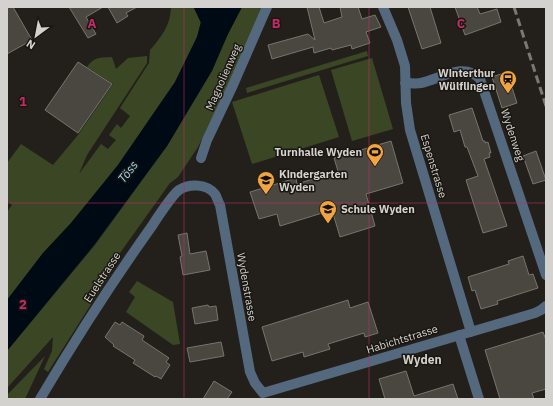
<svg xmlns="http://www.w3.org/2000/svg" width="553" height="406" font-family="'IBM Plex Sans',sans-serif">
<rect width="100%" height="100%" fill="#23201b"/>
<path fill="#3b4724" d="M171,7H205L197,37L175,82L118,165L71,223L43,253L7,300V212L12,205L7,201V163L21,144L53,165L78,135L113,84L87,67C95,56 100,58 112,57L116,69L128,58L147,56V63L87,155L79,174L101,144L108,149L116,140L109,135L117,124L121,128L130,116L120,108L149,63L150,50C161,38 171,24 171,7Z
M242,7H267L198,147L178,177L170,183L115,260L114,268L48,372L44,369L52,351L53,337L7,388V351L95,245L167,146L183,119Z
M367,51L368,56L247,93L246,88Z
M372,58L393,129L352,141L331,70Z
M319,75L339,137L252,164L232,102Z
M137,281L173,302L180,344L173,345L126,312L135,297L129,292Z
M45,356L25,399H8L7,395Z"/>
<path fill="#000a15" d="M205,7H242L228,34L212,71L167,146L94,245L7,351V300L43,253L71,223L118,165L175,82L197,37Z"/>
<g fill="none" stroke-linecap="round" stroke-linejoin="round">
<path stroke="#000a15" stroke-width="12" d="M200,7L210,28"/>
</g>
<path fill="#4a4741" stroke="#77736d" d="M7,7H13L32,40L7,54Z
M69,7H103L86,17L96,34L88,38Z
M108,7H137L126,13L128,16L117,23Z
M307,7H319L324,23L342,17L340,7H358L362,19L375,15L381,27L366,32L370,43L352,49L351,45L332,50L331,48L314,53L313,47L272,59L268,45L308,34L315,40Z
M408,7H430L441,43L422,49Z
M455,7H477L480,14L497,9L501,22L465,35Z
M78,62L112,84L78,133L45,110Z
M507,72L517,103L502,108L492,77Z
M472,108L483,141H485V143L488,142L491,153H489L490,157L484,159L507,226L483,233L466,180L478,176L467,147H465L460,130L454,132L449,115Z
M391,141L403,183L366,194L375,226L340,237L332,210L280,226L277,214L259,219L250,192L296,178L297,184L338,171L334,158Z
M536,151L546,180L533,184L523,156Z
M187,233L190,254L206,251L210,270L183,275L180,257L182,256L178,235Z
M523,256L529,275L533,274L538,288L497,301L498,304L481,309L475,290L472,291L468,277L509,264L508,261Z
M348,300L350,308L368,302L378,333L365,337L364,333L328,344L330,349L304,357L303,352L272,361L262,327Z
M208,305L209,307L216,306L218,320L195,324L192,308Z
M115,322L120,325L122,322L144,336L142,340L169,358L166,362L170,365L161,379L156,376L155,377L133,363L135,360L113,346L114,345L105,337Z
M543,332L546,340V389L532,393L534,399H500L485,350Z
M221,342L224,356L190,362L187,348Z
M406,371L414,396L453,384L458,399H385L379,379Z
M214,381L232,392L227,399H203Z"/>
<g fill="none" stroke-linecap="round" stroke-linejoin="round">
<path stroke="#54687e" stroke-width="10" d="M383,7L397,40L405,66L406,103L410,130L471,332
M405,83C411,83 416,84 421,83C440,79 464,61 480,79L546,275
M201,158L207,140L233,85L267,7
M459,335L479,399
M263,393L535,313L541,310L546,306
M40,399C75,340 112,282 152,226C157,218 173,194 179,190C190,183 207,184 215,194C217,197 218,202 220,205L250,372L255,383L263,393"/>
<path stroke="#7a7873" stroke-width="3" stroke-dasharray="8 4" stroke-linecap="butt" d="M514,7L546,106"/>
</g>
<path fill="none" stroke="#c42b66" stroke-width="1" stroke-opacity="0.55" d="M184,7V399M369,7V399M7,203H546"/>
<defs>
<symbol id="station-pin" viewBox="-11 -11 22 30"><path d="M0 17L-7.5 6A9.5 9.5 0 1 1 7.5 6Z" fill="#f3a442" stroke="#1a1712"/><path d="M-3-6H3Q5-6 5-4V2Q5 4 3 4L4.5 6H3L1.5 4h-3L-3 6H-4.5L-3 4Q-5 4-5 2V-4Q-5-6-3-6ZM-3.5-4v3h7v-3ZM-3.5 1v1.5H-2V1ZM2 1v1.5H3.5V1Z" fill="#111"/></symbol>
<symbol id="stadium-pin" viewBox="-11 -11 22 30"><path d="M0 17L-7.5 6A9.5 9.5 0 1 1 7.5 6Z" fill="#f3a442" stroke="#1a1712"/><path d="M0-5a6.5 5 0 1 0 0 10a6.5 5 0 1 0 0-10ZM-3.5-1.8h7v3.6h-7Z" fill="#111"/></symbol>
<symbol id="school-pin" viewBox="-11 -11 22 30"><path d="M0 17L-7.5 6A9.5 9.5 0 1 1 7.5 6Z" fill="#f3a442" stroke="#1a1712"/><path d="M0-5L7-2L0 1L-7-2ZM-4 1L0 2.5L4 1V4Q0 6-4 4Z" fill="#111"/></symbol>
</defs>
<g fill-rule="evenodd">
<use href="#station-pin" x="498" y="69" width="20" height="27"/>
<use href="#stadium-pin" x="365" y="142" width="20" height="27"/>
<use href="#school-pin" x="256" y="170" width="20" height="27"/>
<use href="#school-pin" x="318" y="199" width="20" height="27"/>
</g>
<g text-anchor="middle" stroke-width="3" stroke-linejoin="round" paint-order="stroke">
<g font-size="11" font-weight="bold" fill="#d4d2ce" stroke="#1a1712" text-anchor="end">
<text x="495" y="77">Winterthur<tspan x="495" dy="13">Wülflingen</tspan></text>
<text x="362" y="156">Turnhalle Wyden</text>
<text x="279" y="178" text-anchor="start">Kindergarten<tspan x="279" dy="13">Wyden</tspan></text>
<text x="341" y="213" text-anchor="start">Schule Wyden</text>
</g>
<g font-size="11" fill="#d4d2ce" stroke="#1a1712">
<text transform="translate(223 77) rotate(-66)" y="4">Magnolienweg</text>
<text transform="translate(513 135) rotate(72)" y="4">Wydenweg</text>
<text transform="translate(434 166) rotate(73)" y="4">Espenstrasse</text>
<text transform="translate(102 277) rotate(-57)" y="4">Euelstrasse</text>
<text transform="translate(247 287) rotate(80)" y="4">Wydenstrasse</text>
<text transform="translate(402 339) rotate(-17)" y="4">Habichtstrasse</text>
</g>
<g font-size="12" font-style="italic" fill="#a1dafa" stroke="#1a1712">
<text transform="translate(128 172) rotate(-52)" y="4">Töss</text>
</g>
<g font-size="12" font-weight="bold" fill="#d3cfc8" stroke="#1a1712">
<text x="422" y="364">Wyden</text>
</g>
</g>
<g font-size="13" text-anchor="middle" font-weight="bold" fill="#c42b66" stroke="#1a1712" stroke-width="3" stroke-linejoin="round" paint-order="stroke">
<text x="92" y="28">A</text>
<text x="276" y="28">B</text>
<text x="461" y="28">C</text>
<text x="23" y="106">1</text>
<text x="23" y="309">2</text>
</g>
<rect width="553" height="406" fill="none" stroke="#d4d2ce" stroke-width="16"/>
<g transform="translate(36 36) rotate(212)" stroke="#1a1712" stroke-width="3" paint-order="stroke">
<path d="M0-3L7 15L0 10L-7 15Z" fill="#d4d2ce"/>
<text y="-6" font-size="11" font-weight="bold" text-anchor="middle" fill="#d4d2ce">N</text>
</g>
</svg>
